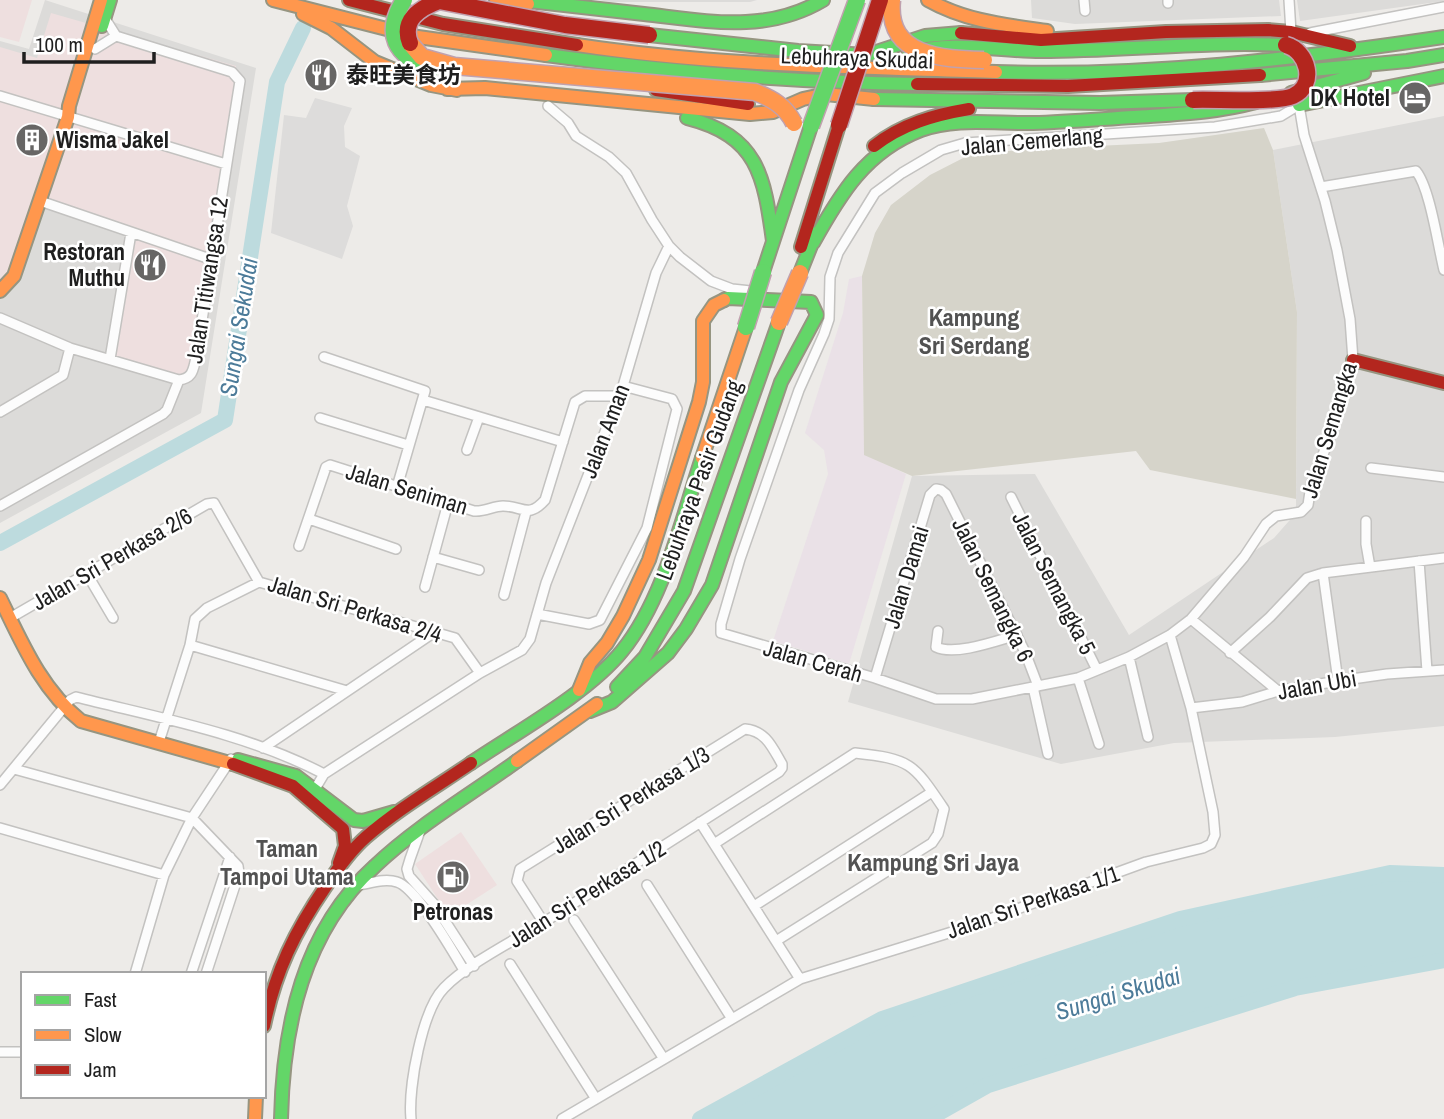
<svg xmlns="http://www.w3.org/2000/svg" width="1444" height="1119" font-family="'Archivo Narrow','Noto Sans SC',sans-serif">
<rect width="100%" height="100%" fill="#edebe8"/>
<path fill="#dcdbd9" d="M45,0L256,68L201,413L0,523V41L29,49Z
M598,0H757L750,2H610Z
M1031,0H1279L1281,16L1075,24L1032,18Z
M1297,0H1444V1L1300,21Z
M1444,116V726L1335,737L1174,743L1061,764L848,702L912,476L1035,474L1129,635L1274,538L1296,513L1297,312L1273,150Z"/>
<path fill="#eedfdf" d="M0,0H32L19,42L0,37Z
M51,13L236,66V82L190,371L179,378L114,357L135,231L37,197L9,273L0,283V47L37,58Z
M461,832L497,885L449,916L415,864Z"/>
<path fill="#eae1e7" d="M862,276L864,454L906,474L849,664L773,641L828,474L824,450L805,433L843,313L849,279Z"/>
<path fill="#d6d4ca" d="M1264,128L1273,150L1297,312L1296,499L1150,470L1136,451L912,476L864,455L862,276L875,233L891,205L930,175L971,154L1033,149L1159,143Z"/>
<path fill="#dddcdb" d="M315,98L352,108L344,126L345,147L360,156L347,206L353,226L342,259L271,233L284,115L306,118Z"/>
<path fill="#bddbde" d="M1390,873L1444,875V960L1295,988L988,1085L928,1119H700L882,1019L1180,919Z"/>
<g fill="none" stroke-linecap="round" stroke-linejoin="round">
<path stroke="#bddbde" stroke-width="16" d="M0,543L225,420L277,82L303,28
M700,1119L882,1019L1180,919L1390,873L1444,875
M928,1119L988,1085L1295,988L1444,960"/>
<defs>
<path id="street" d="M1084,0L1085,11
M1168,0V3
M1289,0L1291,32
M1310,33L1444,7
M95,49L116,36
M0,96L226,164
M1299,105L1304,135L1325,201L1337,250L1350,319L1353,360L1333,429L1311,485L1308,505L1301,512L1276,516L1266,524L1244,557L1191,619L1170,635L1129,657L1078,678L972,699H936L875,678L721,633V624L740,559L799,390L824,334L829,319L830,277L838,253L875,193L902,173L941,150L965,143L1215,127L1281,116Z
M548,106L568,123L576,136L609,157L626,173L652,220L669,246L680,257L711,281L732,289L760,292
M1321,187L1416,171C1430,188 1438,246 1444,270
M40,201L210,259
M0,318L70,348L179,380
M324,357L425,391L397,487
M110,359L131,233
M423,400L563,442
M0,412L63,375L70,348
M320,418L408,445
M467,450L479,417
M1371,468L1444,477
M1011,497L1097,670
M0,506L163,414L167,410L179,380C193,378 193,370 196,358L240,81L232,72L116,36L104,17
M309,519L396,549
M1366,521V544L1370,567
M299,546L326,467L330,465L474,511C485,512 493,506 503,506C523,506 528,519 545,500L575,402L585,396H619
M433,557L479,570
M1419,561L1427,671
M1323,573L1338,681
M87,574L113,618
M425,587L448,503
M504,595L526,512
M537,614L589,624L600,620L647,528L677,409L672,399L623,386
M10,618L207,504L214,503L259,582L455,638L480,673
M1191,619L1278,691
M938,631L936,647C955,656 996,641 1017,635
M190,645L347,691
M1230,653L1270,617L1307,578L1323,573L1444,558
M1129,657L1148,737
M875,678L930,495L936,489L941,490L946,494L1025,652L1038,686
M1078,678L1099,744
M1033,687L1048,754
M1191,708L1242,702L1278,691L1338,681L1387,674L1444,670
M159,742L190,645L195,619L207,608L259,582
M263,748L436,631
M14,769L192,818L238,866L239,873L206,974
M0,785L70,700L76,697C159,718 248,734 324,774
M315,789L324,774L480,673L522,650L530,639L546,583L623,386L656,273L669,246
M700,822L800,979
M0,828L164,875
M420,831L410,859L407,869L409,876L434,904L474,966
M714,844L855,753C911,759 913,763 944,809L938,834L932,843L776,941
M359,885C371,883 385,878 397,882C417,888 453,952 465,972
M647,885L732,1019
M754,906L932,792
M574,920L664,1059
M510,964L596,1099
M135,974L164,875L192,818L231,759
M191,974L230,857
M0,1052H23
M411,1119C408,1088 422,1010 444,988C467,964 517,939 546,921C624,871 701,822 779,772L782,768V764C772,747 766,731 745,729L520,869L517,881L544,923
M562,1119L800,979L968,927L1146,862L1203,848L1211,844L1215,835L1213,812L1191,708L1170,635"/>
<path id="fast" d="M520,0C561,5 603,9 644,14C706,21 766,34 823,0
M102,26L110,0
M649,35L798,51L867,55L925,36L961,33
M909,53C954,40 995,51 1041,51C1123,51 1204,41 1286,45
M546,55C668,72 793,82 917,84
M996,72C1145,77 1297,59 1444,37
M1260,75L1407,61L1444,55
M1291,93L1364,73
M874,99L1100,103L1193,100
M1299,105L1444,76
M687,118C758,136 764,175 773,241
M813,243C840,194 866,151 921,130C956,117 997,124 1033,123C1067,122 1101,119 1134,117C1176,114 1215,113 1256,102
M763,272L811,126
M800,273L816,233
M617,687L645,657L684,591L779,322
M590,711L612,702L668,653L686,629L712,585L781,382L817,315L811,302L728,298L724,300
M238,760L296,776L354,820L363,821L394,812
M471,763C517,732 588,693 622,651C664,599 681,521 702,458
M281,1119C283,1026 303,931 375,866C417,826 470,795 517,761"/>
<path id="slow" d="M273,0L418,37L546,55
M496,0L528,4
M928,0C965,21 1005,25 1047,31
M303,14L331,28L375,62L431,85L457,90
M577,45C715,66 857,67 996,72
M447,89L485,88L750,114L773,112L803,99L826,94L874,99
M0,291L14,276L68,117L69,106L101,0
M702,458L746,327
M0,598C22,643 41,689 81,721L233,764
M579,690L590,663L607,643L623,616L649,560L699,402L703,382V321L714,305L724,300
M517,761L597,704
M255,1119L256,1096"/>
<path id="jam" d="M349,0L443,24L577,45
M961,33L1041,40L1166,32L1268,30L1291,32L1350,46
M917,84L1068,86L1260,75
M656,90L748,104
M874,146C902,124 934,115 969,109
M801,247L839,125
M1353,360L1444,383
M233,764L293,786L343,829L345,846L339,863
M264,1026C275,972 295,931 326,886C338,868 350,851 366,837C398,809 436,787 471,763"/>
</defs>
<use href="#street" stroke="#c3c2c0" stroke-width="12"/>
<use href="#fast" stroke="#969581" stroke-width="16"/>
<use href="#slow" stroke="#969581" stroke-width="16"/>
<use href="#jam" stroke="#969581" stroke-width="16"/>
<use href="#street" stroke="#fcfcfc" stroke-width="9"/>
<use href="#fast" stroke="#63d668" stroke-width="12"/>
<use href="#slow" stroke="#ff974d" stroke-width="12"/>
<use href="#jam" stroke="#b3261e" stroke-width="12"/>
<defs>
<path id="fast-bridge" d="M404,0C383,34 395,56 431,69
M811,126L857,0
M746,327L763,272"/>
<path id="slow-bridge" d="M892,0C886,57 943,59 984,60
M410,43L422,57L454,66L755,92C773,99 785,106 794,123
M779,322L800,273"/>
<path id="jam-bridge" d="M410,43C401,20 420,8 439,1L565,25L649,35
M1193,100C1214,99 1277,103 1293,96C1317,85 1308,51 1286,45
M839,125L880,0"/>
</defs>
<use href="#fast-bridge" stroke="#c0a1ae" stroke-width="19" stroke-linecap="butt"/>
<use href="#slow-bridge" stroke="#c0a1ae" stroke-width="19" stroke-linecap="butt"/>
<use href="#jam-bridge" stroke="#c0a1ae" stroke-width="19" stroke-linecap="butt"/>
<use href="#fast-bridge" stroke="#63d668" stroke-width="16"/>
<use href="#slow-bridge" stroke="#ff974d" stroke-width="16"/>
<use href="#jam-bridge" stroke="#b3261e" stroke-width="16"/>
</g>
<defs>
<symbol id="restaurant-disc" viewBox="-11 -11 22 22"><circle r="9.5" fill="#676665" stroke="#fff"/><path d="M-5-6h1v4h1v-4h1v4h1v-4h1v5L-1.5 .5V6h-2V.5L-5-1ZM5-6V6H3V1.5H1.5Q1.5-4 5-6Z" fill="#fff"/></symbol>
<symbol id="hotel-disc" viewBox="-11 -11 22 22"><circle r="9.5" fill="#676665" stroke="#fff"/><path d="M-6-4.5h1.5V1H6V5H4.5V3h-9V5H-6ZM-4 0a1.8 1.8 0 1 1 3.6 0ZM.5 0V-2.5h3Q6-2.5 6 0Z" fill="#fff"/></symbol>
<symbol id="building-disc" viewBox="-11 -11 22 22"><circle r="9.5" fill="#676665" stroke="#fff"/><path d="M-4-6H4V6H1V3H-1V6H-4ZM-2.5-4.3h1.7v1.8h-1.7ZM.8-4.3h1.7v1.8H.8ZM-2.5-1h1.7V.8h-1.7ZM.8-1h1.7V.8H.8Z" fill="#fff"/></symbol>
<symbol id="fuel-disc" viewBox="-11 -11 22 22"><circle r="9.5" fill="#676665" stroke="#fff"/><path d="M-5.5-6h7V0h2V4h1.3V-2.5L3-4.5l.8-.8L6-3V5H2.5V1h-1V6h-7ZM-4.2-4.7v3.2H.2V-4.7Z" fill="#fff"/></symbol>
</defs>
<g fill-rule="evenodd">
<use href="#restaurant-disc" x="302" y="56" width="38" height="38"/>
<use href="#hotel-disc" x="1396" y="79" width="38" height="38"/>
<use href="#building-disc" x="13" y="121" width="38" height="38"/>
<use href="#restaurant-disc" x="131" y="246" width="38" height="38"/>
<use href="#fuel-disc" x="434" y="858" width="38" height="38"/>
</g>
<g text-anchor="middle" stroke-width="5" stroke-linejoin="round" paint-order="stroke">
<g font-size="23" fill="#1f1f1f" stroke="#fff">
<text transform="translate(857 58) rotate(2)" y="8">Lebuhraya Skudai</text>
<text transform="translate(1032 141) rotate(-5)" y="8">Jalan Cemerlang</text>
<text transform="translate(207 280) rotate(-81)" y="8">Jalan Titiwangsa 12</text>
<text transform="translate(1329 430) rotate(-73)" y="8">Jalan Semangka</text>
<text transform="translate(605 431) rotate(-69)" y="8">Jalan Aman</text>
<text transform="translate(699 480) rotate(-70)" y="8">Lebuhraya Pasir Gudang</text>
<text transform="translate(407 489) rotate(17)" y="8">Jalan Seniman</text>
<text transform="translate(112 559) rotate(-30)" y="8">Jalan Sri Perkasa 2/6</text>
<text transform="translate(906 577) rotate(-73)" y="8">Jalan Damai</text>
<text transform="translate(1054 583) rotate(63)" y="8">Jalan Semangka 5</text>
<text transform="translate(993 590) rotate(64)" y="8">Jalan Semangka 6</text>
<text transform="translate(355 609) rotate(17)" y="8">Jalan Sri Perkasa 2/4</text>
<text transform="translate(813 661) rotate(16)" y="8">Jalan Cerah</text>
<text transform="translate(1317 685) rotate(-10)" y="8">Jalan Ubi</text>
<text transform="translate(631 800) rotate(-32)" y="8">Jalan Sri Perkasa 1/3</text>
<text transform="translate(587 894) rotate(-32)" y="8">Jalan Sri Perkasa 1/2</text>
<text transform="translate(1033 902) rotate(-19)" y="8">Jalan Sri Perkasa 1/1</text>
</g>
<g font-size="23" font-weight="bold" fill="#1f1f1f" stroke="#fff" text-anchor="start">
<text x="346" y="83">泰旺美食坊</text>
<text x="1390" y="106" text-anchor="end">DK Hotel</text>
<text x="56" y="148">Wisma Jakel</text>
<text x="125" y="260" text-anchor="end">Restoran<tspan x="125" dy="26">Muthu</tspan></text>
<text x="453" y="920" text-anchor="middle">Petronas</text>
</g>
<g font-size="24" font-weight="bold" fill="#525252" stroke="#fff">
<text x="974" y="326">Kampung<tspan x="974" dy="28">Sri Serdang</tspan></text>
<text x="287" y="857">Taman<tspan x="287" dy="28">Tampoi Utama</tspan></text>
<text x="933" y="871">Kampung Sri Jaya</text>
</g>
<g font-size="24" font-style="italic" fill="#4c7b99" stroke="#fff">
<text transform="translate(239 327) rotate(-81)" y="8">Sungai Sekudai</text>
<text transform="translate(1118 994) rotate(-17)" y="8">Sungai Skudai</text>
</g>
</g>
<rect x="21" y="972" width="245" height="126" fill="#ffffff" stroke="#a5a5a5" stroke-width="2"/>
<rect x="35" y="995" width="35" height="10" fill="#63d668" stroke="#a5a5a5" stroke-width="2"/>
<text x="84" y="1007" font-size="21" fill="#1f1f1f">Fast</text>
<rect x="35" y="1030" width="35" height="10" fill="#ff974d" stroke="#a5a5a5" stroke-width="2"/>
<text x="84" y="1042" font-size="21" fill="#1f1f1f">Slow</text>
<rect x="35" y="1065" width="35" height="10" fill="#b3261e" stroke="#a5a5a5" stroke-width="2"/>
<text x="84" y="1077" font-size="21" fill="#1f1f1f">Jam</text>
<path d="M24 52v10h130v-10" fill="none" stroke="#1f1f1f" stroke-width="3.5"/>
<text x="35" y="52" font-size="21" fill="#1f1f1f" stroke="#ffffff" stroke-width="5" paint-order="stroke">100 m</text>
</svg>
